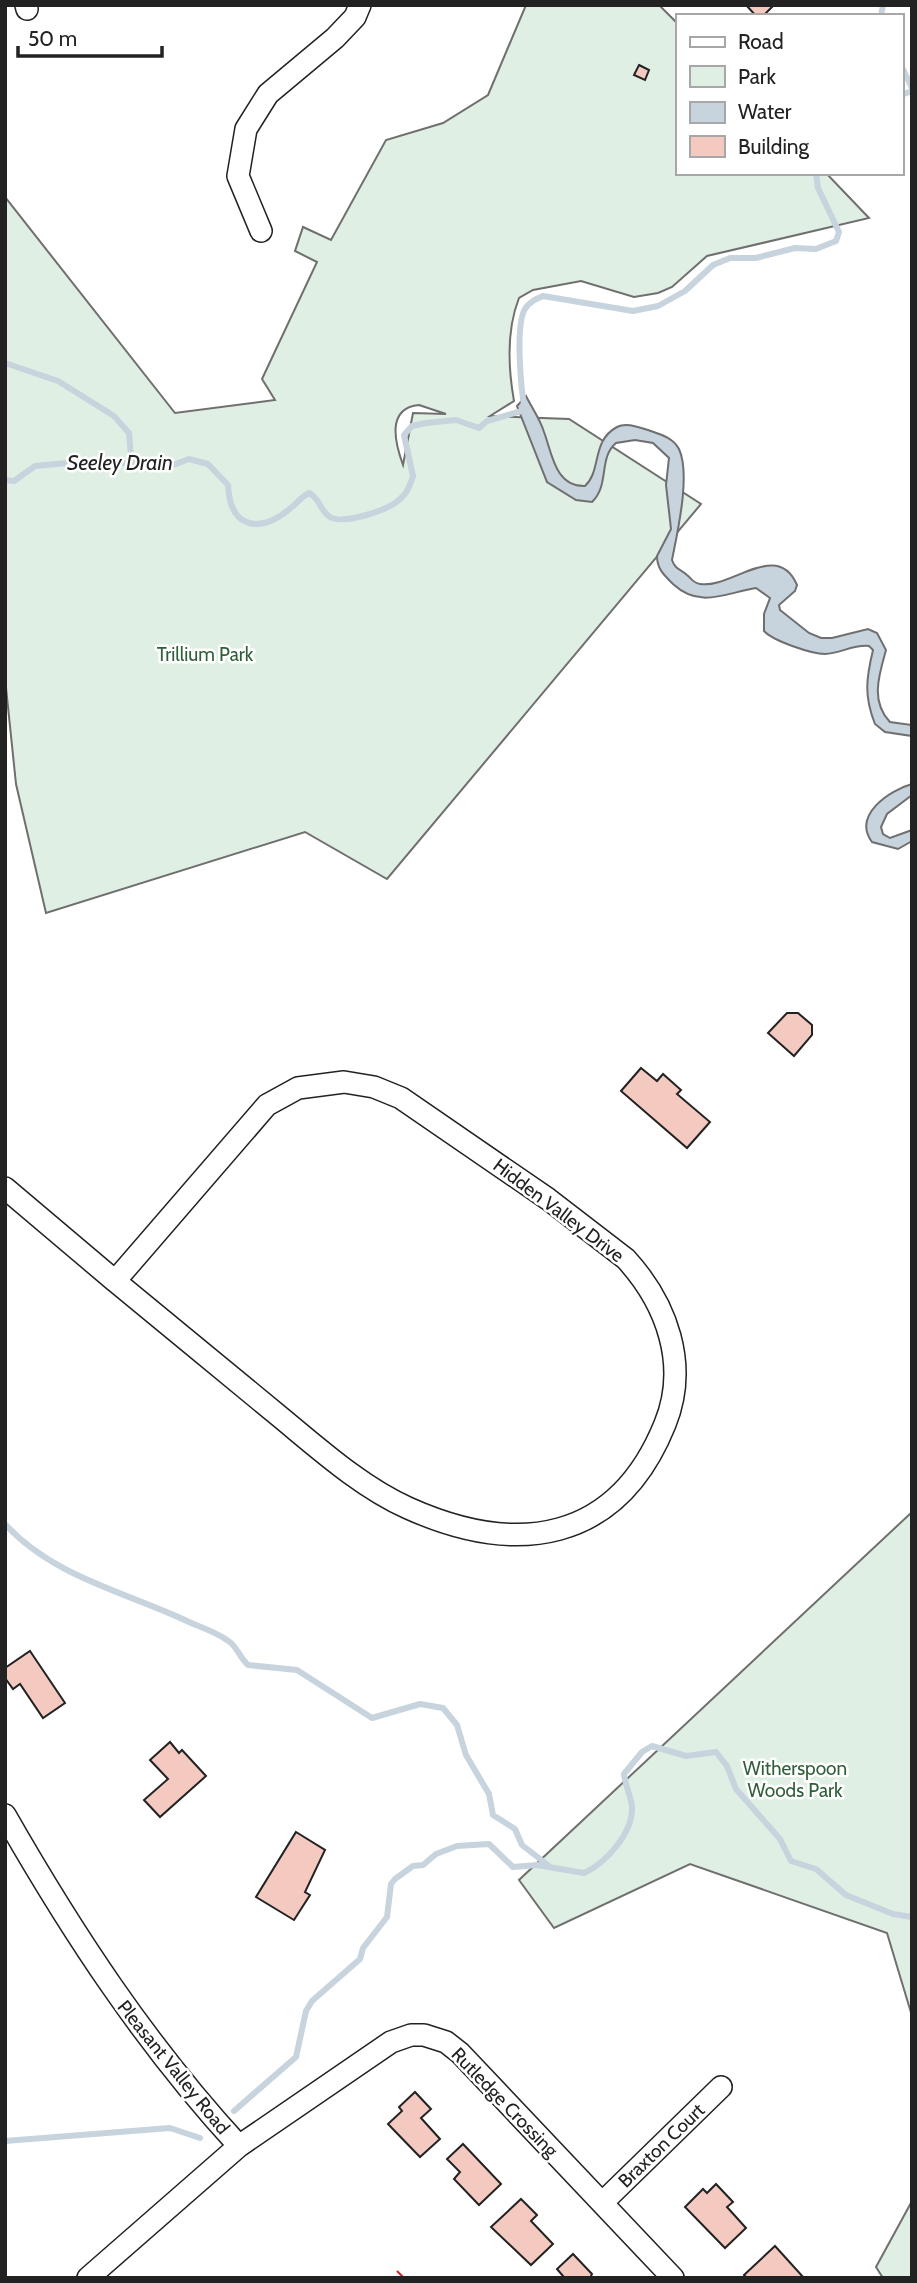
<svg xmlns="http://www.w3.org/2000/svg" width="917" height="2283" font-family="Cabin,sans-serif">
<rect width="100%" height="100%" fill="#fff"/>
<path fill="#e0efe3" stroke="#6f6f6f" stroke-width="2" fill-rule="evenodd" d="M526,5H659L677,23V173H826L869,218L707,256L672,287L658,293L634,297L581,281L533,290L519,298C506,331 508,367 514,401L490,416L569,419L701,504L387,879L305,832L46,913L16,784L5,678V197L175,413L275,400L262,379L317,262L295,251L303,227L331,240L386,140L443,123L488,95ZM419,405L446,414L413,413L403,465C395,443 386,408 419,405Z
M912,1512V2016L887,1933L690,1864L554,1928L519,1880Z
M912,2201V2278H883L876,2267Z"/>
<path fill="#c7d3dd" stroke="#6f6f6f" stroke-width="2" d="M526,396C532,408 540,419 544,432C552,453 555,487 585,486C602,470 591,441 617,427C626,422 638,427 648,430C659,434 673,437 679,449C691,475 677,534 672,560C675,569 680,569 687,575C692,579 693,583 700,584C731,589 778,539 797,585L795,591L779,605L780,610L809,633L821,638H832L868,629L877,633L886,650C879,675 870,701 890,722L912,725V736L885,732L875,724C864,696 866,679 873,650L869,646C853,644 840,654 825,654C812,654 773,641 764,631V614L770,598L756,588C725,593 700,609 673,584C664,575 657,569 657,556L671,529L666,485L669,458L653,443L635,440L616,443C598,458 610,485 592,502L576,500L547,482L517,406Z
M912,784V795L887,814L881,827L883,834L890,838L912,830V841L898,849L872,842C852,815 890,790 912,784Z"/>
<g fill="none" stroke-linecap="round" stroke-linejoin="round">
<path stroke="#c7d3dd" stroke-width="6" d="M881,16L883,5
M901,65L912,88
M901,95L912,91
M5,363L58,381L114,416L129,433L131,457L135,466
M5,480L14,481L35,466L100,460L165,468L189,459L208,464L228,485C230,530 261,534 292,507C298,502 301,497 309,493C320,498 320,511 330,517C344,525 388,510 399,500C407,494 410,485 413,476L404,435L412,426L426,423L456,420L479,428L487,421L525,410C521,391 515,325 525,309C529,302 536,299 543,296L633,311L658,306L685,291L713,265L730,258H756L795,248L816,249L836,241L839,232L818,188L816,173
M5,1524C53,1577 126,1592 189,1622C202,1628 222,1634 232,1644C238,1650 241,1659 248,1665L297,1670L372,1718L420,1704L443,1708L457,1725L466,1755L489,1794L493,1815L515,1829L522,1845L549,1866
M234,2111L296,2057L306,2011L312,2001L360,1959L363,1948L387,1917L391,1884L395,1879L413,1866L423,1865L436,1854L457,1846L489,1844L513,1867L537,1865L584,1873C606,1863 633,1833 632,1807C631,1796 625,1785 624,1774L642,1752L652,1746L686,1756L716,1752L727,1766L736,1789L780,1839L791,1861L816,1869L846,1895L893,1914L912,1917
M5,2141L170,2128L200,2138"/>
</g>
<path fill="#f3c9c0" stroke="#222" stroke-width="2" d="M746,5H774L763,16H756Z
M639,65L649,70L645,80L634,75Z
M787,1013H798L812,1025V1035L794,1056L768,1033Z
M641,1068L657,1081L663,1074L681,1090L677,1094L710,1122L687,1148L621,1091Z
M30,1651L65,1703L43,1718L20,1684L13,1689L5,1678V1668Z
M170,1742L179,1753L182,1750L206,1776L160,1817L144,1800L168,1779L150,1760Z
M296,1832L325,1850L305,1892L310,1895L294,1920L256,1897Z
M415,2092L431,2109L421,2118L440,2139L420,2157L388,2124L402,2111L399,2107Z
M463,2144L501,2184L479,2205L454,2179L460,2172L447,2159Z
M716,2184L733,2202L727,2207L746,2228L725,2248L685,2207L703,2189L707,2193Z
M521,2199L537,2215L531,2221L553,2244L531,2265L491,2227Z
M775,2246L804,2278H747L744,2275Z
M573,2254L592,2274L590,2278H561L563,2276L557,2269Z"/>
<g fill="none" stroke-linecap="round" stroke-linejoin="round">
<defs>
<path id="minor" d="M26,5L27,9
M261,231L238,176L246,129L268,94L335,38L355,17L360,5
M344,1082L374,1087L401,1098L548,1199L626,1259C667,1304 689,1365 665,1424C617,1543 517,1557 408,1508C361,1487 318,1448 279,1416C224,1371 170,1326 115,1281L267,1105L298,1088Z
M5,1188L115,1281
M5,1815C73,1934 146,2045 239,2146
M602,2203L721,2087
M88,2278L239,2146L391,2042L411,2035H424L446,2042L460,2053L673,2278"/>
</defs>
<use href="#minor" stroke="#222" stroke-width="24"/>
<use href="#minor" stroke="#fff" stroke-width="21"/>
<path stroke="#c62828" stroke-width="2" stroke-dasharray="24 5 3.5 5" stroke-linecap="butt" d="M397,2271L404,2278"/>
</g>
<g text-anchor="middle" stroke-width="5" stroke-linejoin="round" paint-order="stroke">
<g font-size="19" fill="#2f5e38" stroke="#fff">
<text x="205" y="661">Trillium Park</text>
<text x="795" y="1775">Witherspoon<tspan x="795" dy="22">Woods Park</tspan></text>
</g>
<g font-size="19" fill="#222" stroke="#fff">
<text transform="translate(559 1210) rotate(37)" y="7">Hidden Valley Drive</text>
<text transform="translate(174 2067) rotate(51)" y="7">Pleasant Valley Road</text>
<text transform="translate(505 2102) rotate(46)" y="7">Rutledge Crossing</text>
<text transform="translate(661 2145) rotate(-44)" y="7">Braxton Court</text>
</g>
<g font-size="21" font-style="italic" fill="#222" stroke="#fff">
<text x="120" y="470">Seeley Drain</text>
</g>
</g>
<rect width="917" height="2283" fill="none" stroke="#222222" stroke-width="14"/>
<rect x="676" y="14" width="228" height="161" fill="#ffffff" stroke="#a7a7a7" stroke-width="2"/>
<rect x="690" y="37" width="35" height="10" fill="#ffffff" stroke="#a7a7a7" stroke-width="2"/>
<text x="738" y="49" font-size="21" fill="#222222">Road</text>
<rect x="690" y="66" width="35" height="21" fill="#e0efe3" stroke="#a7a7a7" stroke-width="2"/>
<text x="738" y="84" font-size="21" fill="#222222">Park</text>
<rect x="690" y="102" width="35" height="21" fill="#c7d3dd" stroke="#a7a7a7" stroke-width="2"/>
<text x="738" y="119" font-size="21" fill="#222222">Water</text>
<rect x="690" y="136" width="35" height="21" fill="#f3c9c0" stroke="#a7a7a7" stroke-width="2"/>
<text x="738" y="154" font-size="21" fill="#222222">Building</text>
<path d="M18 46v10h144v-10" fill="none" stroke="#222222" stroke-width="3.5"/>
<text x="28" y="46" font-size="21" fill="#222222" stroke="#ffffff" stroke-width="5" paint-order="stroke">50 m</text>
</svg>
